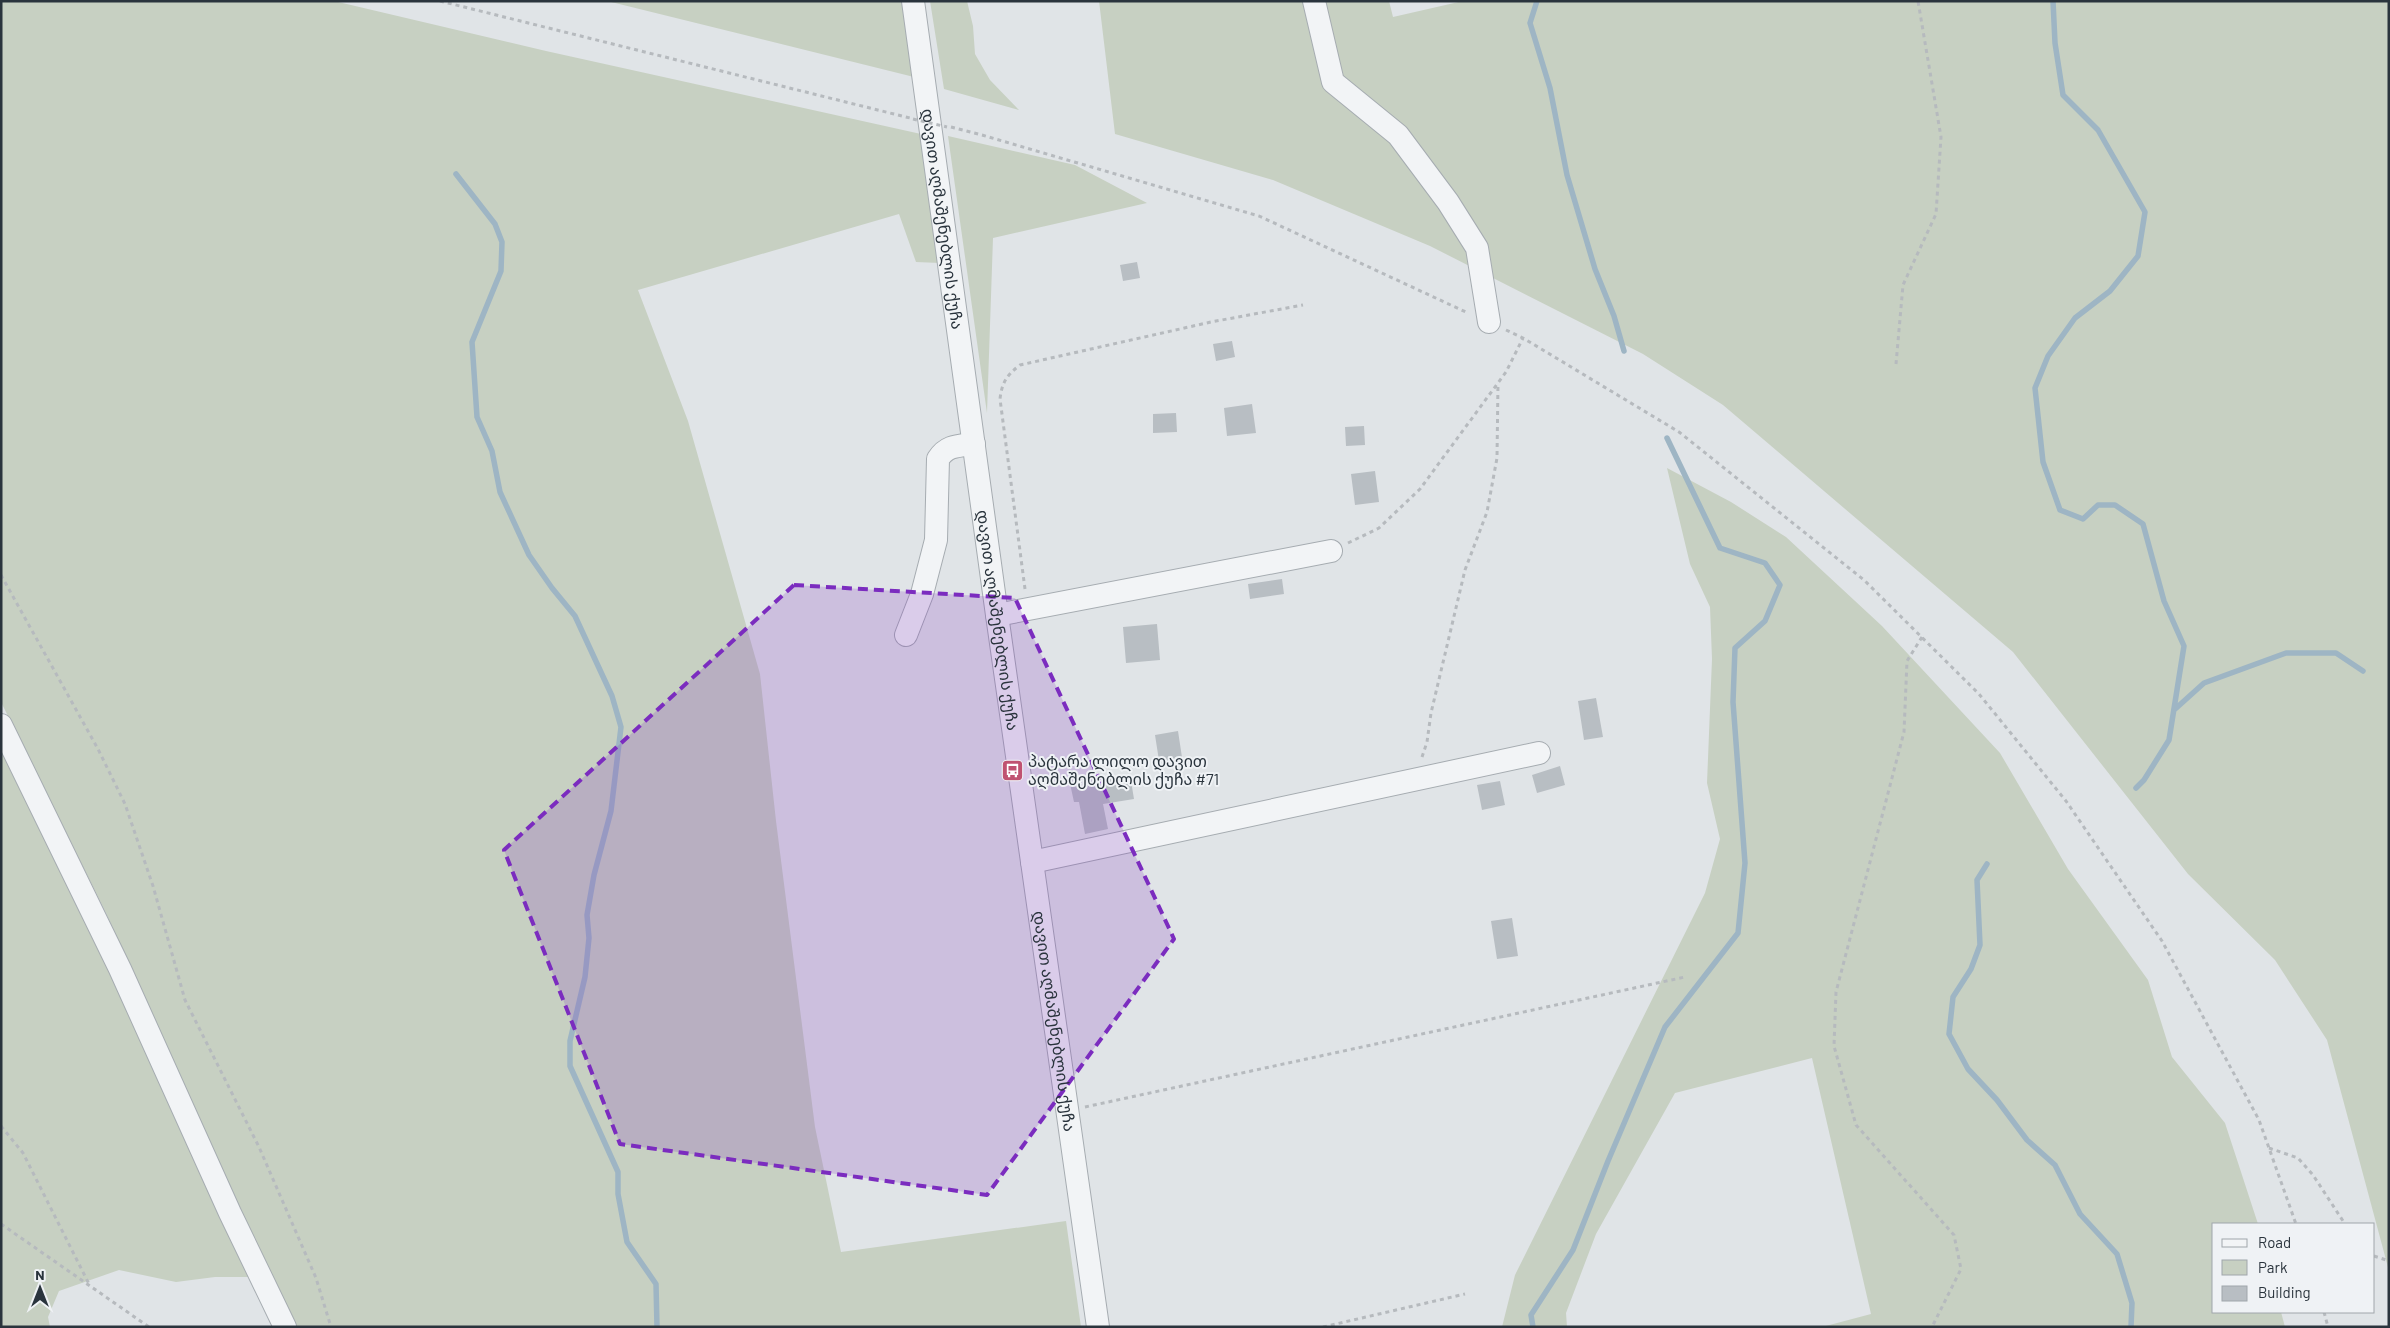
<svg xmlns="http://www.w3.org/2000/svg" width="2390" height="1328" font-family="Barlow,'Noto Sans Georgian',sans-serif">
<rect width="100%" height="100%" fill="#e0e4e7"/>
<path fill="#c7d0c2" d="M1,1H334L546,51L921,134L940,263L916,262L899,214L638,290L688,421L760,674L776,821L815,1127L841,1252L1066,1221L1081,1327H291L106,913L1,702Z
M607,1H902L914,77Z
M930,1H967L973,26L975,54L990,80L1019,110L944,89Z
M1099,1H1389L1393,17L1463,1H2389V1271L2327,1040L2275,960L2188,874L2013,652L1723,405L1643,354L1430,246L1273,180L1115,134Z
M948,136L1075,165L1147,203L993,238L987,413Z
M1667,468L1731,502L1786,537L1882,626L2000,753L2068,869L2148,980L2172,1057L2225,1123L2258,1224H2214V1312H2281L2285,1327H1822L1871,1314L1812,1058L1675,1093L1596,1234L1566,1313L1567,1327H1502L1515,1275L1705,893L1720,839L1707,783L1712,659L1710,607L1690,564Z
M1,743L253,1277H215L176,1282L119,1270L59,1291L48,1317L50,1327H1Z"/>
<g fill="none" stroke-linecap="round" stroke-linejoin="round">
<path stroke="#9eb5c4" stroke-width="5.5" d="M1537,1L1530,23L1550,88L1567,175L1595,269L1614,316L1624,351
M2053,1L2055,43L2063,95L2098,130L2145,212L2138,256L2110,291L2075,318L2048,356L2035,388L2043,462L2060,510L2083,519L2098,505H2115L2143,524L2164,601L2184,646L2169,740L2144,780L2136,788
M456,174L495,224L502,242L501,271L472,342L477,417L492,451L500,492L529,555L552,588L575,616L612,696L621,727L611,811L594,875L587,915L589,938L585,977L570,1041V1066L618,1172V1194L627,1242L656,1284L657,1327
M2174,710L2204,683L2286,653H2336L2363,671
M1987,864L1977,880L1980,945L1971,969L1953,997L1949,1034L1968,1069L1997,1100L2027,1140L2055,1165L2080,1214L2117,1254L2132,1303L2131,1327
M1533,1327L1531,1315L1573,1250L1608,1161L1665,1027L1738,933L1745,863L1733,702L1735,648L1765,621L1780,585L1765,563L1720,548L1667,438"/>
</g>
<path fill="#b8bec3" d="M1137,262L1140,278L1123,281L1120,265Z
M1232,341L1235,357L1216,361L1213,344Z
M1252,404L1256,433L1227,436L1224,408Z
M1176,413L1177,432L1153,433V414Z
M1364,426L1365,445L1346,446L1345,427Z
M1375,471L1379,502L1355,505L1351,474Z
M1282,579L1284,594L1250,599L1248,584Z
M1157,624L1160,660L1126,663L1123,627Z
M1596,698L1603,737L1584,740L1578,701Z
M1178,731L1183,764L1160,767L1155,735Z
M1560,766L1565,785L1537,793L1532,775Z
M1101,774L1102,780L1130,775L1134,799L1103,804L1108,829L1085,834L1079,802H1074L1069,779Z
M1500,781L1505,805L1482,810L1477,785Z
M1512,918L1518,956L1497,959L1491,921Z"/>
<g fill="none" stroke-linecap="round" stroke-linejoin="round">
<defs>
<g id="minor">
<path id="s1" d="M913,1L997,615L1098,1327"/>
<path d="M1314,1L1333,82L1398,135L1448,202L1477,248L1489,322"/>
<path d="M997,615L1331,551"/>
<path d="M906,635L922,594L936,540L938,459C947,445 958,446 974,444"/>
<path d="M1,725L120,969L230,1213L285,1327"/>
<path d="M1032,862L1539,753"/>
</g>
</defs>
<use href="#minor" stroke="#a6acb1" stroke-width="24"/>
<path stroke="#b6babe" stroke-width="3" stroke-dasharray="4 4" stroke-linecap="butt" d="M440,1L910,118
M951,127L982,135L1259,216L1468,313
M1506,330L1523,338L1679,432L1864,580L1979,694L2066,801L2162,941L2259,1120L2296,1224
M1896,364L1903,285L1936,214L1941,137L1918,1
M1348,543L1379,528L1420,489L1506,372L1523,338
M1,575L98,749L125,804L153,886L185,1000L259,1147L316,1278L331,1327
M1025,589L1000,399C1002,382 1007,375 1020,365L1211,322L1303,305
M1922,637L1907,661L1904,732L1836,992L1834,1046L1856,1125L1954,1235L1961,1269L1932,1327
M1422,757L1427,742L1431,713L1465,570L1487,512L1497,458L1498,383
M1085,1107L1685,977
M1,1126L23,1153L90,1286
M2269,1148L2298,1158L2313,1175L2345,1224
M1,1224L149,1327
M2374,1256L2389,1261
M2324,1312L2328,1327
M1323,1327L1465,1294"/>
<use href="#minor" stroke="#f2f4f6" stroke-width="22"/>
<path stroke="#b6babe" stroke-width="3" stroke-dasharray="4 4" stroke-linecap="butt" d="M913,119L947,127"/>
</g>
<path fill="#7b2cbf" fill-opacity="0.2" stroke="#7b2cbf" stroke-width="4" stroke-dasharray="10 6" stroke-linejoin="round" d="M794,585L1015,598L1174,939L987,1195L620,1144L504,850Z"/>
<defs>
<symbol id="bus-square" viewBox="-11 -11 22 22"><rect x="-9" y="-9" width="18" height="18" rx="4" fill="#c05271" stroke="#eff2f5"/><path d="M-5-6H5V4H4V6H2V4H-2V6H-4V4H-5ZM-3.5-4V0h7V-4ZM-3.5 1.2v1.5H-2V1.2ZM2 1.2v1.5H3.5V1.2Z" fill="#fff"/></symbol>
</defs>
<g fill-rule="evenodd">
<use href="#bus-square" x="1000" y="758" width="25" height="25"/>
</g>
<g text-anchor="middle" stroke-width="4" stroke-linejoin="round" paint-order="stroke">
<g font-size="16" fill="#2a343d" stroke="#eff2f5">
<text dy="6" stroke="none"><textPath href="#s1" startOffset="220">დავით აღმაშენებლის ქუჩა</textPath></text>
<text dy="6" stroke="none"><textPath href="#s1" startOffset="625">დავით აღმაშენებლის ქუჩა</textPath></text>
<text dy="6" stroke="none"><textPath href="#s1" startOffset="1030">დავით აღმაშენებლის ქუჩა</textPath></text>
</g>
<g font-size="16" fill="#2a343d" stroke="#eff2f5" text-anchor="start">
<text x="1028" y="767">პატარა ლილო დავით<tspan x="1028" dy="18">აღმაშენებლის ქუჩა #71</tspan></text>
</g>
</g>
<rect width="2390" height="1328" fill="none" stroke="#2a343d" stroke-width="5"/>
<rect x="2212" y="1223" width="162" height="90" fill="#eff2f5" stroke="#a0a6ab"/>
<rect x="2222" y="1239" width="25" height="8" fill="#f2f4f6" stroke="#a0a6ab"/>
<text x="2258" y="1248" font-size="15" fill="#2a343d">Road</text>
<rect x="2222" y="1260" width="25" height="15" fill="#c7d0c2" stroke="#a0a6ab"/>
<text x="2258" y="1273" font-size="15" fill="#2a343d">Park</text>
<rect x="2222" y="1286" width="25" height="15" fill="#b8bec3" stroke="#a0a6ab"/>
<text x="2258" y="1298" font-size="15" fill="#2a343d">Building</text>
<g transform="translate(40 1288)" stroke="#eff2f5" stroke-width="4" paint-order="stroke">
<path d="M0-4L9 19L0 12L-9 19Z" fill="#2a343d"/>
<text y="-8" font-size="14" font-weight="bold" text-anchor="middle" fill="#2a343d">N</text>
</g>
</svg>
